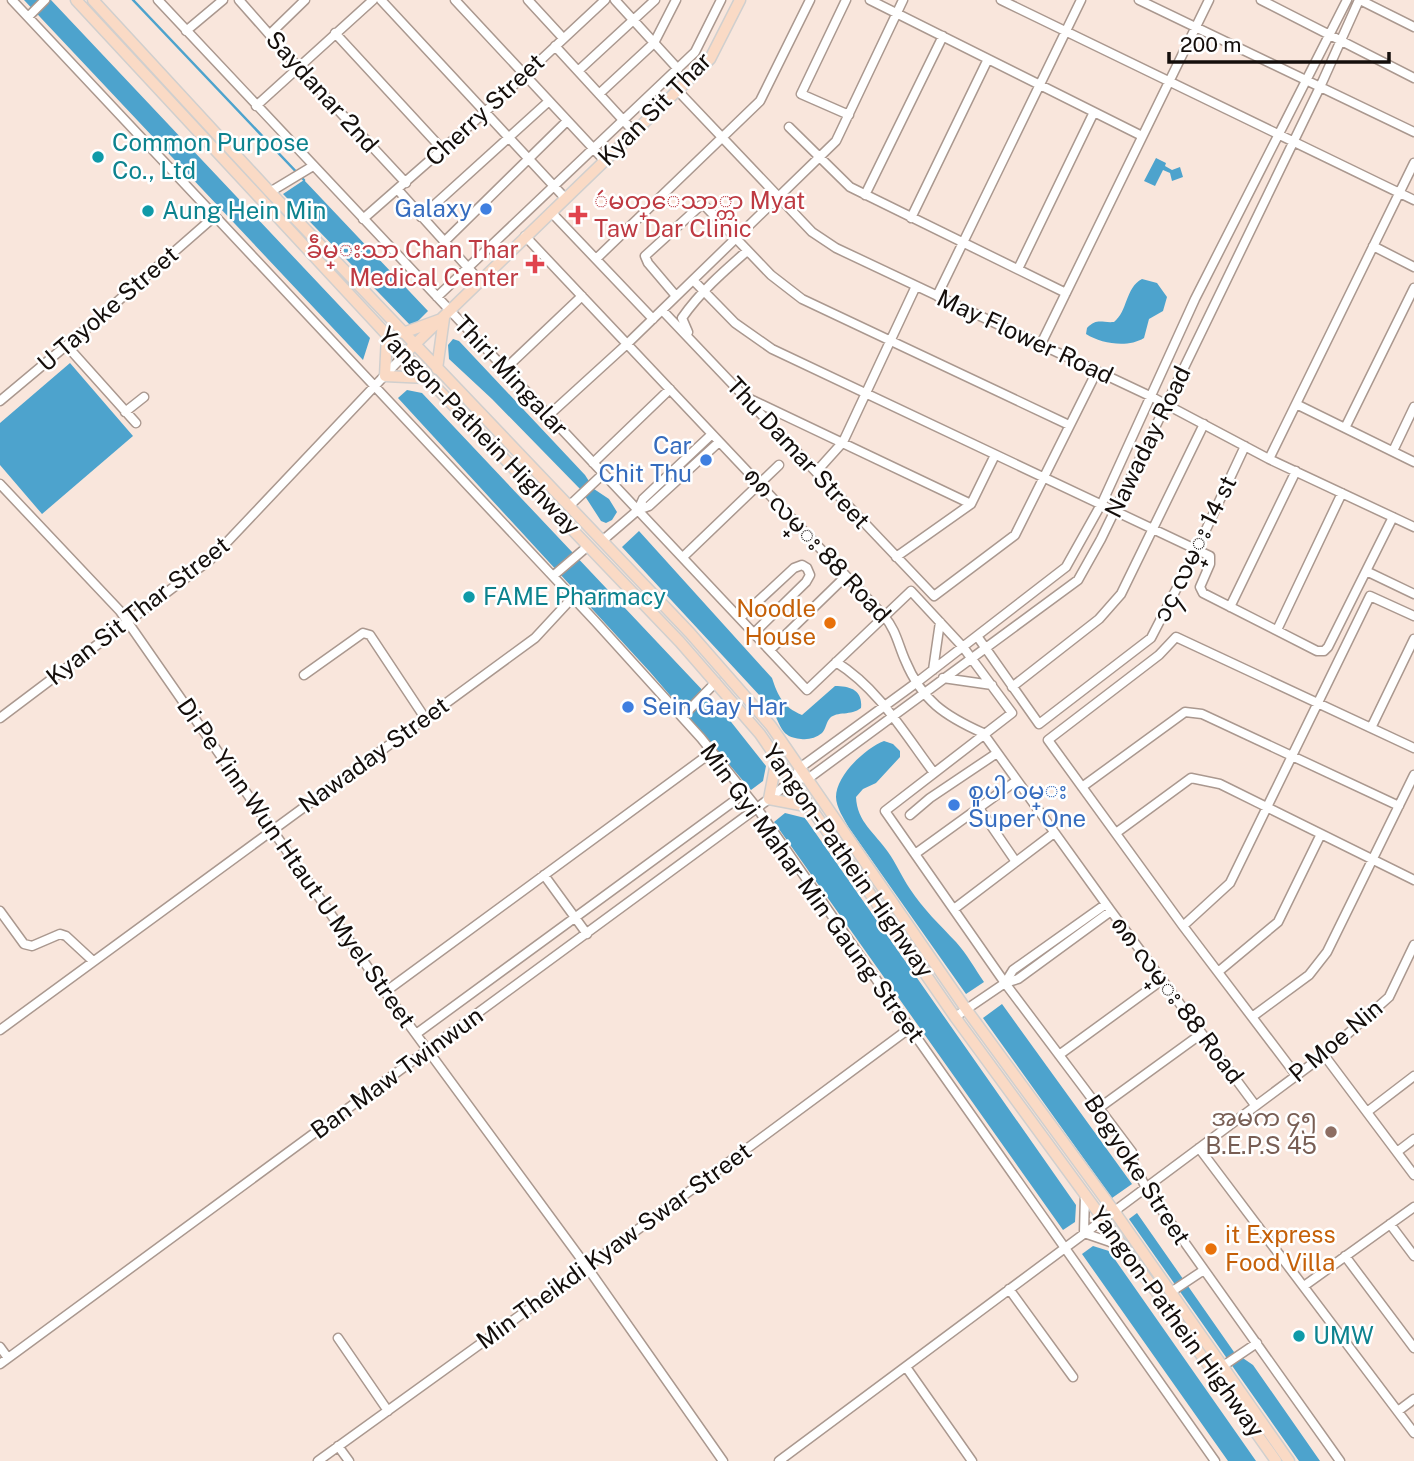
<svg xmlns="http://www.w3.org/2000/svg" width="1414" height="1461" font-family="'Public Sans','Noto Sans Myanmar',sans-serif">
<rect width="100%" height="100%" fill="#f9e6dc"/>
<path fill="#4da3cd" d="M24,0H51L370,338L363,360Z
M1156,158L1166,163L1165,166L1172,170L1180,167L1183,177L1172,181L1170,173L1163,170L1155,186L1144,181Z
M304,180L428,311L412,327L283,194Z
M1142,279L1157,283L1167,297L1163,311L1149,319L1144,338C1128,348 1102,344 1086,334L1087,328C1097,318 1101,323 1114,322C1128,311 1125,288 1142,279Z
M453,339L459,341L585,475L594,489L609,499L617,512L612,520L606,523L601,521L581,490L492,399L449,359L448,345Z
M70,363L133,436L42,514L0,465V423Z
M407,390L422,393L724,713L766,766L763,781L751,790L650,672L398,398Z
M639,531L772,678C778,696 783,707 802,715L835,686C850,686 863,690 861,708C851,716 837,711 830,718C826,722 826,729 822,733C816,738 808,740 801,739C780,737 782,726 772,710C769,706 765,701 761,697L622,547Z
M884,741L893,744L900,751V757L876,783L863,789L856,797C857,822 875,833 888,852C896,863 902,877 910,889C923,909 940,925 956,942C967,954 975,969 984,982L966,994L849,828C844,819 836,807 836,797C836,775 866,748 884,741Z
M785,813L805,818L1076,1205L1075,1222L1063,1230L774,822Z
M1002,1004L1132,1184L1112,1198L983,1018Z
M1137,1213L1234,1352L1253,1365L1320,1461H1299L1129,1219Z
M1093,1246L1109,1251L1256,1461H1228L1082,1254Z"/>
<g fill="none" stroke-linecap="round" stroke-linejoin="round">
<path stroke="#4da3cd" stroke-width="2.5" d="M133,0L304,180"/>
<defs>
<path id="minor" d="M12,0L595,621L701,738L757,808L910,1028L1215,1461
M158,0L807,690L911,591L963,647L1012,713L885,811L1005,983L1132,1152L1134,1164L1146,1188L1340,1461
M239,0L298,67L406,183
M381,0L565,198
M455,0L605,161
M528,0L563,38
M615,0L678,69
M846,0L801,94L849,115
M870,0L1142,136
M1001,0L1414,200
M1139,0L1414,132
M1261,0L1414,78
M1360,0L1414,27
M28,17L45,0
M186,31L223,0
M335,33L443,150
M270,34L305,0
M555,46L635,133
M578,71L655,0
M678,91L812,232L836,248L1152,397L1269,459L1414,527
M599,94L654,43L676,0
M256,106L373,0
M789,127L850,187L1066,293
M398,190L480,281
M270,192L313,166
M865,195L943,36
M551,212L653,319
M421,217L549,101
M911,218L988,59
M363,219L485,112L605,0
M525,236L884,616C896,630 898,644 905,660C922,701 945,716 983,733L1111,911L1255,1105
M444,242L567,121
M1373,246L1414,267
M596,259L760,101L810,0
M1018,269L1094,112
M693,280L735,323L772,349L1210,556V564L1200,587L1203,593L1317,651H1324L1328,647L1393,517
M676,296L648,263L645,256L701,205H704L771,275L802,299L1069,425
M937,296L1081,0
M437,297L695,52L721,0
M662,310L934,596L1015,535L1097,371
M688,332L682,318C700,292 723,272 747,251
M1041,344L1209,0
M67,346L136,423
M505,369L582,296
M750,399L971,504
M0,401L86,329L215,216
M1296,404L1414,462
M125,412L144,397
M549,415L627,344L836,141L903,0
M1345,428L1414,288
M712,434L643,499L638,510L649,506L719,442
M1393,451L1414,407
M1269,459L1414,163
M593,463L670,389
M816,472L843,442L916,286
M0,484L120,611L385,992L587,1267L723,1461
M569,506L603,474
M602,541L638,510
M683,557L779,465
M896,557L971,504L995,455
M1366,571L1414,594
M553,576L588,546
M1230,607L1296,471
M740,618L794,568L802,565L807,568L810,575L806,582L754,633
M1277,630L1342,493
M977,636L1039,724L1151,638L1196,551L1245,446
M770,650L846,576
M836,662C879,689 904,733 934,773
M933,670L940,622
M304,675L363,633L370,635L425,718
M943,678L992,685
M1012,687L1099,619L1121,594L1204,424
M682,717L716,682
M0,718L211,559L405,354
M1371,728L1414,639
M793,779L809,778L1078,580L1101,539L1320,87L1359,0
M1082,787L1185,712L1202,714L1399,806
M979,808L1016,862
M910,815L930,798L997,753
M1116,833L1191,778L1220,784L1414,880
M915,854L1016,781
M544,875L587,934
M954,909L1054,833
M0,911L24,944L32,946L60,934L66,936L93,961
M1183,926L1230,883L1370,596L1414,616
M1218,972L1278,922L1321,834
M1005,983L1013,970L1106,904
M385,992L712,752
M955,1017L1005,983L1018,979L1111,911
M1252,1017L1309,975L1327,952L1414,775
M0,1030L535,638L573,597
M416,1034L745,793
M1059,1055L1162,980
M1324,1055L1414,1175
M1296,1075L1183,926L1048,740L1159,655L1176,637L1414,748
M1099,1108L1201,1034
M1367,1112L1414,1076
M1199,1148L1414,1433
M1397,1152L1414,1139
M1085,1194L1084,1233L1122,1246
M1390,1224L1414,1256
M1345,1256L1414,1348
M1304,1286L1414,1207
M1009,1289L1073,1377
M1171,1292L1204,1270
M338,1338L388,1411
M0,1347L8,1358
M0,1364L769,799L793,779L801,767L916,683L1066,567L1103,501L1195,299L1347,0
M1223,1366L1257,1343
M906,1367L972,1461
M1398,1411L1414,1399
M338,1446L349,1461
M318,1461L587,1267L910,1028
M779,1461L1324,1055L1389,997L1414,945"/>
<path id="major" d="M76,0L427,378L680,642L760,734L955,1017L1160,1297L1276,1461
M93,0L270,192L690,633L771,726L966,1009L1114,1211L1289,1461
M403,333L444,318L437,369
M387,335L385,376L427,378
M410,349L710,59L740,0
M777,757L769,799L811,807"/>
</defs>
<use href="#minor" stroke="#aa988f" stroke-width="11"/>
<use href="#major" stroke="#d0cfce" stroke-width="13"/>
<use href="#minor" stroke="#fff" stroke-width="8"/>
<use href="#major" stroke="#fadac5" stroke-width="10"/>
</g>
<g fill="#0f9aa8" stroke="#fff" stroke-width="2.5">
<circle cx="98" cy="157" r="7"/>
<circle cx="148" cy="211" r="7"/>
<circle cx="469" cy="597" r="7"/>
<circle cx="1299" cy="1336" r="7"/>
</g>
<g fill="#3f7fe0" stroke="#fff" stroke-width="2.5">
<circle cx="486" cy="209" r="7"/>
<circle cx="706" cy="460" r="7"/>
<circle cx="628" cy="707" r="7"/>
<circle cx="954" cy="805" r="7"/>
</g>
<g fill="#e0444e" stroke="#fff" stroke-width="2.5">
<path d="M574.5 204.5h7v7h7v7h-7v7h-7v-7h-7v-7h7z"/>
<path d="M531.5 253.5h7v7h7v7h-7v7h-7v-7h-7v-7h7z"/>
</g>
<g fill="#e8710a" stroke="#fff" stroke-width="2.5">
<circle cx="830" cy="623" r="7"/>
<circle cx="1211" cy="1249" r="7"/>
</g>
<circle fill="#8d6e63" stroke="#fff" stroke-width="2.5" cx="1331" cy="1132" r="7"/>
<g text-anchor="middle" stroke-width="5" stroke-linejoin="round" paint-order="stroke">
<g font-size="24" fill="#140e0b" stroke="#fff">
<text transform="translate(322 92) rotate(48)" y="8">Saydanar 2nd</text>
<text transform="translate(655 109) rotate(-45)" y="8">Kyan Sit Thar</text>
<text transform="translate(485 110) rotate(-43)" y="8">Cherry Street</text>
<text transform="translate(108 309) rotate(-41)" y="8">U Tayoke Street</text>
<text transform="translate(1025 337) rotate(25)" y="8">May Flower Road</text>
<text transform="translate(511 376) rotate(47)" y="8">Thiri Mingalar</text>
<text transform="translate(479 431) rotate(46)" y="8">Yangon-Pathein Highway</text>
<text transform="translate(1148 442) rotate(-64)" y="8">Nawaday Road</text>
<text transform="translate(798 453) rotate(47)" y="8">Thu Damar Street</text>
<text transform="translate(817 545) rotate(47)" y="8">၈၈ လမ္း 88 Road</text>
<text transform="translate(1195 549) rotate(-64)" y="8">၁၄ လမ္း 14 st</text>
<text transform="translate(138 611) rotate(-38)" y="8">Kyan Sit Thar Street</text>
<text transform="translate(374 755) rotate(-36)" y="8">Nawaday Street</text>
<text transform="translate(848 861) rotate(55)" y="8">Yangon-Pathein Highway</text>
<text transform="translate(296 863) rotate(55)" y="8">Di Pe Yinn Wun Htaut U Myel Street</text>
<text transform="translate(812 893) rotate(54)" y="8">Min Gyi Mahar Min Gaung Street</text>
<text transform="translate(1177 1000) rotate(53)" y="8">၈၈ လမ္း 88 Road</text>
<text transform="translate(1336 1041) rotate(-40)" y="8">P Moe Nin</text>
<text transform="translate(397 1073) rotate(-36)" y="8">Ban Maw Twinwun</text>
<text transform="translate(1137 1170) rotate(57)" y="8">Bogyoke Street</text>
<text transform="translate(614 1246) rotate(-36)" y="8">Min Theikdi Kyaw Swar Street</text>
<text transform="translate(1177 1322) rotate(54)" y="8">Yangon-Pathein Highway</text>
</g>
<g font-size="24" fill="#0d838f" stroke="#fff" text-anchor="start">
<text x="112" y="151">Common Purpose<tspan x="112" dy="28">Co., Ltd</tspan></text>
<text x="162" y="219">Aung Hein Min</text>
<text x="483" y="605">FAME Pharmacy</text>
<text x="1313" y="1344">UMW</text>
</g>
<g font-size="24" fill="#be3a42" stroke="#fff" text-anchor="start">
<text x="594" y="209">ဴမတ္ေသာ္တာ Myat<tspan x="594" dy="28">Taw Dar Clinic</tspan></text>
<text x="519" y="258" text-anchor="end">ခဵမ္းသာ Chan Thar<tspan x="519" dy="28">Medical Center</tspan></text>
</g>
<g font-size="24" fill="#366cbe" stroke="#fff" text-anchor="end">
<text x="472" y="217">Galaxy</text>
<text x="692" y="454">Car<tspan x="692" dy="28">Chit Thu</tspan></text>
<text x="642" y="715" text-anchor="start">Sein Gay Har</text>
<text x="968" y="799" text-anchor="start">စူပါ ၀မ္း<tspan x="968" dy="28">Super One</tspan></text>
</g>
<g font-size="24" fill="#c56008" stroke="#fff" text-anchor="end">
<text x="816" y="617">Noodle<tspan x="816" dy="28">House</tspan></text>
<text x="1225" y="1243" text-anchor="start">it Express<tspan x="1225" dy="28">Food Villa</tspan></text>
</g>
<g font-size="24" fill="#785e54" stroke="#fff" text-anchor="end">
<text x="1317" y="1126">အမက ၄၅<tspan x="1317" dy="28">B.E.P.S 45</tspan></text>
</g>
</g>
<path d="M1169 52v10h220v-10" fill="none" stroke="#140e0b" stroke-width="3.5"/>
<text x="1180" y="52" font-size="21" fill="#140e0b" stroke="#ffffff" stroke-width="5" paint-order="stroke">200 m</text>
</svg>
